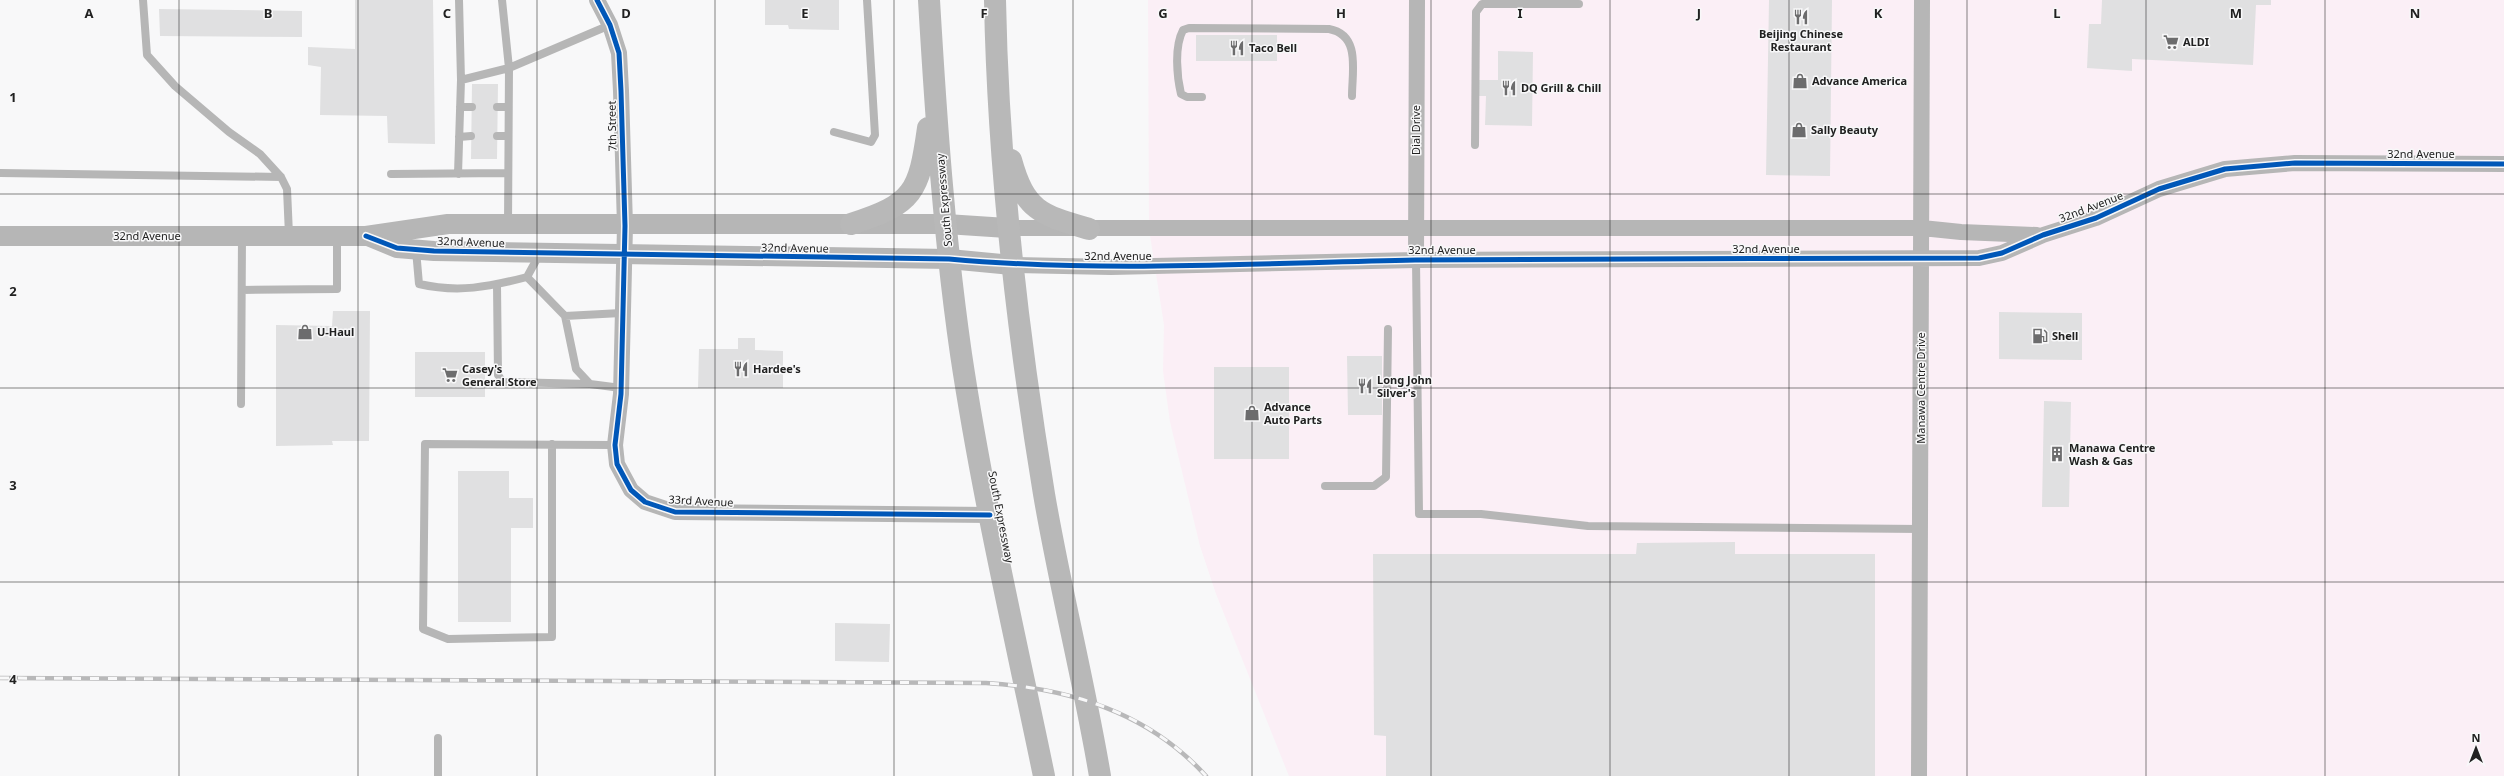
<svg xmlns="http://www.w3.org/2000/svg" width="2504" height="776" font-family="'Noto Sans',sans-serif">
<rect width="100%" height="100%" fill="#f8f8f9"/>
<path fill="#fbeff6" d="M1148,0H2504V776H1289L1216,594L1200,546L1170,422L1163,371L1164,325L1149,229Z"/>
<path fill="#e0e0e1" d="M355,0H433L435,144L388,143L387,116L320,115L321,67L308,65V47L355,49Z
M765,0H839V30L789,29L788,25H765Z
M1769,0H1832L1830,176L1766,175Z
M2102,0H2271V5H2256L2253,65L2132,59V71L2087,68L2089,24H2101Z
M159,9L302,11V37L160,36Z
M1196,35H1277V61H1196Z
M1498,51L1533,52L1532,126L1485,125L1486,96H1475L1476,80H1498Z
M472,84H498L497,159H471Z
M333,311H370L369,441H332L333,445L276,446V325L332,326Z
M1999,312L2082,313V360L1999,359Z
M738,338H755V350L783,351V388H698L699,349H738Z
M415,352H485V397H415Z
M1347,356H1382V415H1348Z
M1214,367H1289V459H1214Z
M2044,401L2071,402L2069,507H2042Z
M458,471H509V498H533V528H511V622H458Z
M1735,542V554H1875V776H1386V736L1374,735L1373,554H1636L1637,543Z
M835,623L890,624L889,662L835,661Z"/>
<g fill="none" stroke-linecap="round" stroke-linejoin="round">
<path stroke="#b6b6b6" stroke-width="8" d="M143,0L147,55L175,86L229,132L260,154L281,177L287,189L289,235
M459,0L461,80
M502,0L509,68L508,224
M1202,97H1187L1181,94C1177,77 1174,47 1183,30L1189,28L1329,29C1361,35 1352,71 1352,96
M460,107H472
M497,107H508
M834,132L871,142L875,135L867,0
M497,136H508
M459,137L471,136
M1475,145L1476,12L1482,4H1579
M0,173L281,177
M391,174L508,173
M458,174L461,80L509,68L610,25
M416,250L419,284C458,293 489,287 527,277L539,255
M1416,260L1419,514H1481L1588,526L1921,529
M527,277L565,316L621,313
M497,285L498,375L503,382L590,384
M242,290L337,289V235
M565,316L576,369L590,384L621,388
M241,404L242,236
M552,444V637L448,639L423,629L425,444L615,445
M1325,486H1374L1386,477L1388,329
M438,776V738"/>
<path stroke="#b6b6b6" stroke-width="16" d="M597,0L610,25L619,53L621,91L625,226L621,394L615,445L617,464L631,490L645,502L675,512L990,515
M1007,228H1922L1961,232L2037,235
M1416,260L1417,0
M1012,265L1111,267L1416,260L1979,258L2002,253L2043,235L2096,218L2159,189L2225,169L2295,163L2504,164
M1919,776L1922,0"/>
<path stroke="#b6b6b6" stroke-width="20" d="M0,236H366L448,224H946L1007,228
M368,236L397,248L434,251L949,259L1012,265"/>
<path stroke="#b8b8b8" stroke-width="22" d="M929,0C936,118 944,236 961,354C982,495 1015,636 1044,776
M995,0C998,166 1017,330 1044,494C1060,588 1084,681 1100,776
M1011,160C1025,211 1041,215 1089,229
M851,224C914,204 919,192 928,128"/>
<defs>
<path id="rail" d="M0,678L986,683C1069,688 1148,712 1206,776"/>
</defs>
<use href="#rail" stroke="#b8b8b9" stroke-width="4.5"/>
<use href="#rail" stroke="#f8f8f9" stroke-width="3" stroke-dasharray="9" stroke-linecap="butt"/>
<defs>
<path id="cycleway" d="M597,0L610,25L619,53L621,91L625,226L621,394L615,445L617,464L631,490L645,502L675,512L990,515
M366,236L397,248L434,251L949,259C1104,273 1260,263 1415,260C1603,258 1791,259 1979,258L2002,253L2043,235L2096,218L2159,189L2225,169L2295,163L2504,164"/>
</defs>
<use href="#cycleway" stroke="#f8f8f9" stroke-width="8"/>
<use href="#cycleway" stroke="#0057b8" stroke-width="5"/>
</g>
<path fill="none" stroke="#212121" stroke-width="1" stroke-opacity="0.55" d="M179,0V776M358,0V776M537,0V776M715,0V776M894,0V776M1073,0V776M1252,0V776M1431,0V776M1610,0V776M1789,0V776M1967,0V776M2146,0V776M2325,0V776M0,194H2504M0,388H2504M0,582H2504"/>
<defs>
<symbol id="restaurant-bare" viewBox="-9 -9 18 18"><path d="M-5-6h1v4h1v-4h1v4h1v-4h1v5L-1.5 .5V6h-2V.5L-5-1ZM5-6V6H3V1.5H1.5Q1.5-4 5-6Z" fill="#6c6c6d" stroke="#f8f8f9" stroke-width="2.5" paint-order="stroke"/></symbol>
<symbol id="supermarket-bare" viewBox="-9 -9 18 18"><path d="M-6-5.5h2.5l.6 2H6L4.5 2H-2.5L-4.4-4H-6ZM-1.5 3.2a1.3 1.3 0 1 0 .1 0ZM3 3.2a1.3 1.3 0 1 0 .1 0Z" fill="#6c6c6d" stroke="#f8f8f9" stroke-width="2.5" paint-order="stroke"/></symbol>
<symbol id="shop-bare" viewBox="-9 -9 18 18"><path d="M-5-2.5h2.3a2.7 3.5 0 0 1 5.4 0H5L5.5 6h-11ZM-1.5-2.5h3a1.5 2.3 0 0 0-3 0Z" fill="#6c6c6d" stroke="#f8f8f9" stroke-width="2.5" paint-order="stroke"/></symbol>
<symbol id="fuel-bare" viewBox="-9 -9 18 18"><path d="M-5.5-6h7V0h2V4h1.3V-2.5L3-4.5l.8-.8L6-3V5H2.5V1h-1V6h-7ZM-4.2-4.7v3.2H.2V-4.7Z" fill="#6c6c6d" stroke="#f8f8f9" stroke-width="2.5" paint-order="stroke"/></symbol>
<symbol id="building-bare" viewBox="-9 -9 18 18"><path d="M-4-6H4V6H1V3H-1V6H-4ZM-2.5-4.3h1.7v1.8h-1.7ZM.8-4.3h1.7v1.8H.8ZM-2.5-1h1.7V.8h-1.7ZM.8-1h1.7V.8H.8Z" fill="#6c6c6d" stroke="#f8f8f9" stroke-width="2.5" paint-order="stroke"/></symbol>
</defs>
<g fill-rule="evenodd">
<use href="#restaurant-bare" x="1790" y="6" width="22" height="22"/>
<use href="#supermarket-bare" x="2160" y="31" width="22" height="22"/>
<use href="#restaurant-bare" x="1226" y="37" width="22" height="22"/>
<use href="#shop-bare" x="1789" y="70" width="22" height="22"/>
<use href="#restaurant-bare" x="1498" y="77" width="22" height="22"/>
<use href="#shop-bare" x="1788" y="119" width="22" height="22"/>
<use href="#shop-bare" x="294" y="321" width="22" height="22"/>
<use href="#fuel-bare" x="2029" y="325" width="22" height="22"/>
<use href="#restaurant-bare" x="730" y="358" width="22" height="22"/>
<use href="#supermarket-bare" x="439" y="364" width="22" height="22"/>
<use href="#restaurant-bare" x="1354" y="375" width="22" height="22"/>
<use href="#shop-bare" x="1241" y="402" width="22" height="22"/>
<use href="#building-bare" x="2046" y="443" width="22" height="22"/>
</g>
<g text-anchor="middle" stroke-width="3" stroke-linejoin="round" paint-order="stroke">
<g font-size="11" font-weight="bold" fill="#212121" stroke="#f8f8f9" text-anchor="start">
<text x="1801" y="38" text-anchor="middle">Beijing Chinese<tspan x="1801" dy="13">Restaurant</tspan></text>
<text x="2183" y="46">ALDI</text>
<text x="1249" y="52">Taco Bell</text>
<text x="1812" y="85">Advance America</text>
<text x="1521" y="92">DQ Grill &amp; Chill</text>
<text x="1811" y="134">Sally Beauty</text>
<text x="317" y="336">U-Haul</text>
<text x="2052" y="340">Shell</text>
<text x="462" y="373">Casey's<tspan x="462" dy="13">General Store</tspan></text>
<text x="753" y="373">Hardee's</text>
<text x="1377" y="384">Long John<tspan x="1377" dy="13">Silver's</tspan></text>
<text x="1264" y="411">Advance<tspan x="1264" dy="13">Auto Parts</tspan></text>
<text x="2069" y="452">Manawa Centre<tspan x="2069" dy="13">Wash &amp; Gas</tspan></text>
</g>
<g font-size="11" fill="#212121" stroke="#f8f8f9">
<text transform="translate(612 126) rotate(-91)" y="4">7th Street</text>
<text transform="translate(1416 130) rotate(-90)" y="4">Dial Drive</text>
<text x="2421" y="158">32nd Avenue</text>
<text transform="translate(944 200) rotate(-95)" y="4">South Expressway</text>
<text transform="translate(2091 207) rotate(-21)" y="4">32nd Avenue</text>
<text x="147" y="240">32nd Avenue</text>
<text transform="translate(471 242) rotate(2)" y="4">32nd Avenue</text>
<text transform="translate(795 248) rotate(1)" y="4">32nd Avenue</text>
<text x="1766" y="253">32nd Avenue</text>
<text x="1442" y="254">32nd Avenue</text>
<text x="1118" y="260">32nd Avenue</text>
<text transform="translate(1921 388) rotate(-90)" y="4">Manawa Centre Drive</text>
<text transform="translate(701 501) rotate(3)" y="4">33rd Avenue</text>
<text transform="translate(1001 517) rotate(79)" y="4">South Expressway</text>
</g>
</g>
<g font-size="13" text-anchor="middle" font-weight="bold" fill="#212121" stroke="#f8f8f9" stroke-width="3" stroke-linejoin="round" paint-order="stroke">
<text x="89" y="18">A</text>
<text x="268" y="18">B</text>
<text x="447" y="18">C</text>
<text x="626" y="18">D</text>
<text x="805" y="18">E</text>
<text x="984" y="18">F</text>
<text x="1163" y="18">G</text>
<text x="1341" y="18">H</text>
<text x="1520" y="18">I</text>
<text x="1699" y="18">J</text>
<text x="1878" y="18">K</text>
<text x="2057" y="18">L</text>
<text x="2236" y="18">M</text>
<text x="2415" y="18">N</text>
<text x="13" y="102">1</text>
<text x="13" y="296">2</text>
<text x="13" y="490">3</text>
<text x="13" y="684">4</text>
</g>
<g transform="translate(2476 748)" stroke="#f8f8f9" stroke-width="3" paint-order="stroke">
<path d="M0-3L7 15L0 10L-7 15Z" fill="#212121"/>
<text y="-6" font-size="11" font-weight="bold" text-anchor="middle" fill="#212121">N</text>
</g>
</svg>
